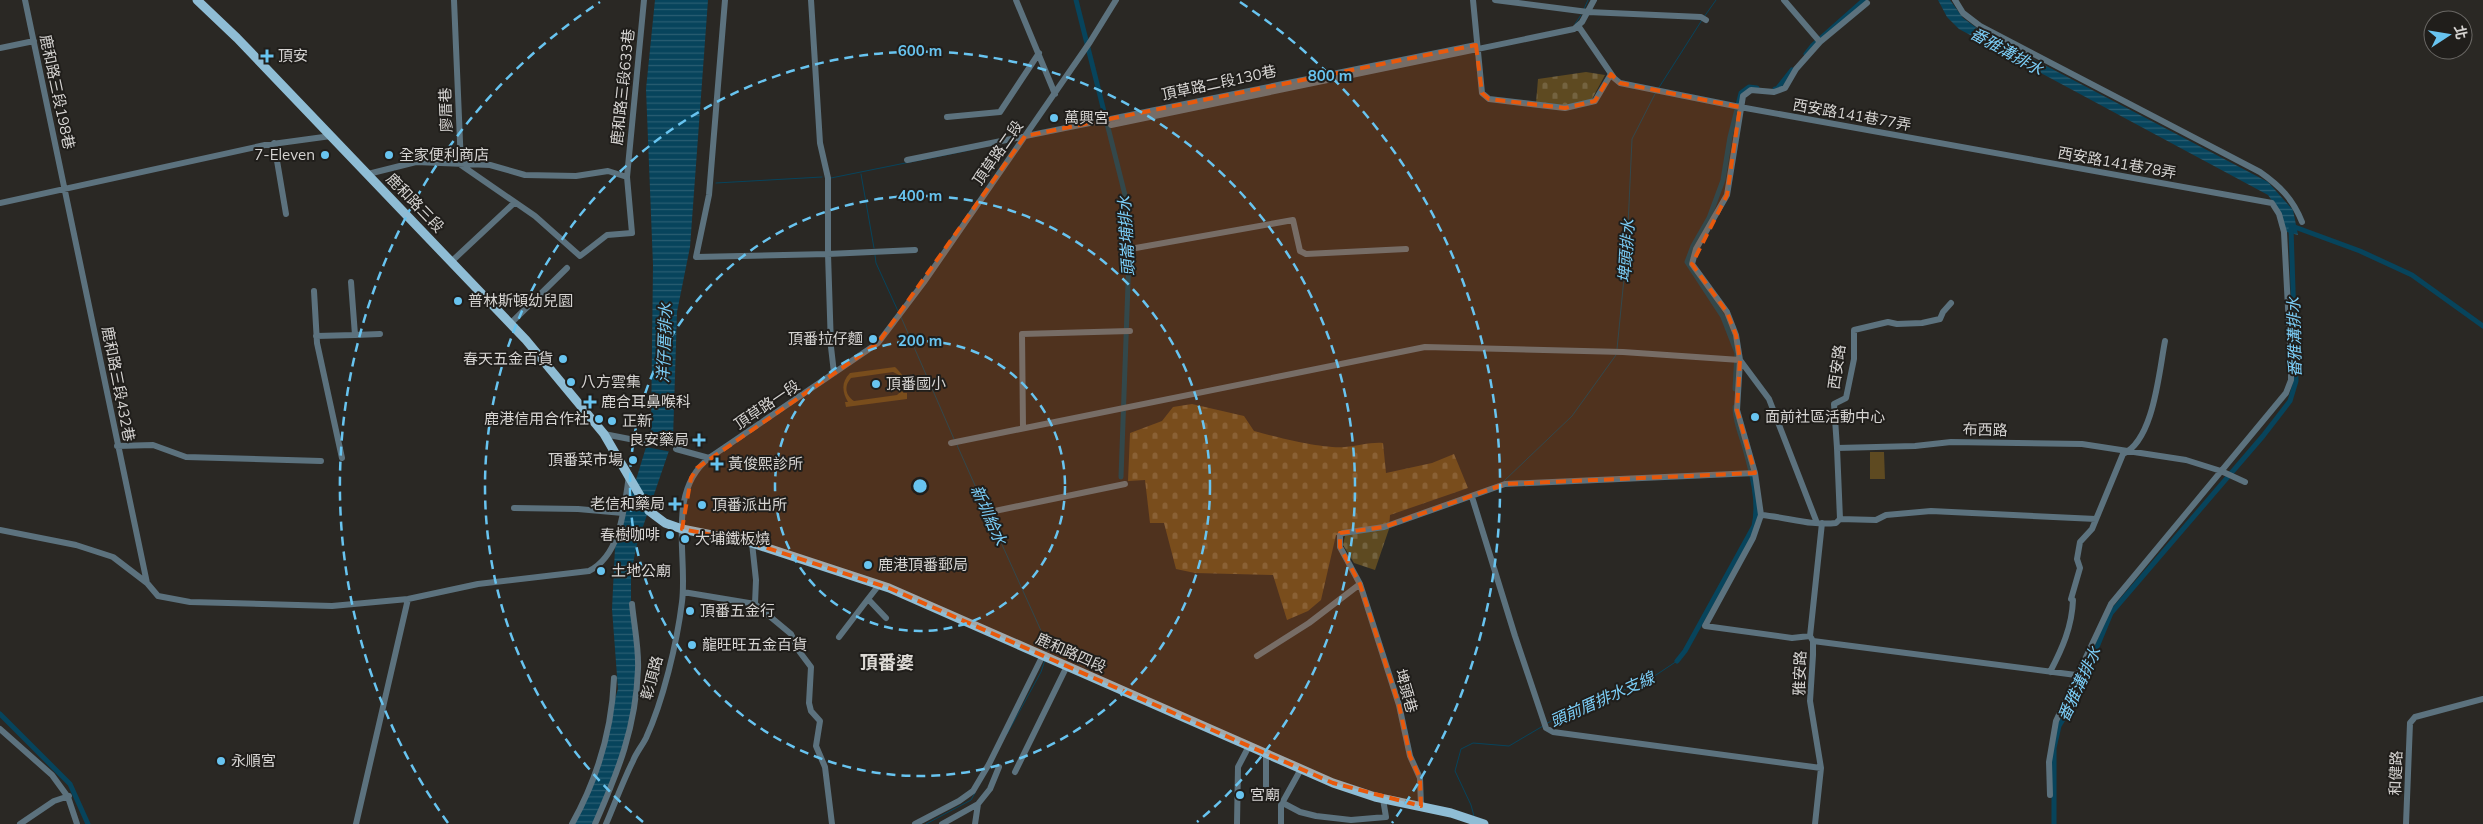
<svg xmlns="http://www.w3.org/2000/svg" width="2483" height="824" font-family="Mulish,'Noto Sans TC',sans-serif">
<defs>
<pattern id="cemetery-stones" width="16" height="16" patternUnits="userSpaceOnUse" patternTransform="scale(1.25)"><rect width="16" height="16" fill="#5e4a21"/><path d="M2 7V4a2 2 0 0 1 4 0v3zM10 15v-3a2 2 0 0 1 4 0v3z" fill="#746340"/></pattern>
<pattern id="water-rules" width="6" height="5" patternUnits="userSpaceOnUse" patternTransform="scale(1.25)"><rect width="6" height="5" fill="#07445c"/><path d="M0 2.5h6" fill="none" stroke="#2a5e72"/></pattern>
</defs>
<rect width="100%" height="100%" fill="#2a2824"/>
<path fill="url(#cemetery-stones)" d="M1586,72L1605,75L1591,101L1572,106L1536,103L1538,79Z
M1192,404L1244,416L1254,431C1276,437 1323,449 1345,447C1358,446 1370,442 1383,443L1386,473L1432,463L1454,454L1468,488L1390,515L1389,529L1375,570L1354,563L1343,545L1345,536L1336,535L1321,600L1308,611L1287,620L1273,575L1195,573L1176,569L1164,523H1150L1145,480L1128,481L1130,433L1162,421L1173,407Z"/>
<path fill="#5e4a21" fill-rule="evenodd" d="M895,367C903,375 909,381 903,393H907V399L846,407L845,402H848C842,392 841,382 850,373ZM893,372L901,376C904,384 903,390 897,395L854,401C845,395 844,386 851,378Z
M1870,452H1884L1885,479H1870Z"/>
<path fill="url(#water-rules)" d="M655,0H708L690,247L677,312L673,439L637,544L631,573V603L637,659L631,718L621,759L593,824H573L584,804L618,689L612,609L615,548L651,431L653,265L646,89Z
M1938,0H1950L1963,18L1985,34L2268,182L2293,210L2298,235L2287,232L2278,209L2268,195L1959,29L1947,17Z"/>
<path fill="#2a2824" d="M648,438L675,443L672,452L646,447Z"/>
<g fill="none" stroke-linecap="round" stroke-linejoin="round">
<path stroke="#07445c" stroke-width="1" d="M1584,9L1588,0
M1704,17L1716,0
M1575,24L1581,15
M1658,89L1702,20
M861,174L874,248
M831,178L970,150
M716,183L822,177
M875,255L876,263L898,311
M901,317L954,439
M1617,349L1627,248L1632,139L1656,92
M957,445L986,510
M1504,481L1572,416L1616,355
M989,516L1048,646L1046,654
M1546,724L1568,711L1647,681L1677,661
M1007,734L1041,672L1045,660
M1474,816L1471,805L1455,771L1461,749L1473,743L1509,746L1543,726
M926,824L971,800L975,793"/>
<path stroke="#07445c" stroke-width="5" d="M1076,0L1126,199L1129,256L1121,477
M1806,54L1813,45L1864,0
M1775,89H1777L1792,70
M2292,226L2360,251L2412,275L2483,326
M1735,389L1737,353L1723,317L1687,262L1693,246L1709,218L1723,180L1730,137L1741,93L1749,87L1757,88
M1677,661L1685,651L1754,526C1760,501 1751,470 1744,445C1740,433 1735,420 1735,407
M0,714L70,784L88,824
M2054,824V748L2059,726L2075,700L2111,613L2263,436L2290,401L2296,381L2291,228"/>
<path stroke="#5c727e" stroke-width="6" d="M25,0L147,583
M454,0L461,165L535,216L580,256L607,235L632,233L627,177L644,0
M725,0L709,195L696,257L828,254L915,250
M811,0L820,143L828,178V254L831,347L834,373
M1016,0L1055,94
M1473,0L1482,93L1489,99L1565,108L1595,101L1611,74
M1495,0L1588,12L1701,17L1706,20
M1784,0L1820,42
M1955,0L1963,13L1980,26L2260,172C2280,186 2293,199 2302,222
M1579,27L1614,78L1620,83L1740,107L2272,203L2279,214L2284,232L2291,364V380L2286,393L2111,604L2056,721L2049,762L2050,795
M0,48L34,41
M947,117L1000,112L1039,53
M1111,125L1574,29L1582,22L1594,0
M274,143L286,214
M907,160L1476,45
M368,174L416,162L490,165L525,175L576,176L608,171L627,177
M0,203L265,145L331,136
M1130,249L1293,220L1300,251L1306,254L1406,249
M452,261L514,203
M314,291L317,343L342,458
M511,323L567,268
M355,335L380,334
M316,336L355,335L351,282
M1023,428L1022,334L1130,331
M604,434L645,442
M951,443L1425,347L1623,352L1740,360L1769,399L1817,523
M117,446L153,445L186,457L321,461
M1837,448L1834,404L1846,398L1854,359V330L1888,322L1897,324L1922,323L1940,319L1943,312L1951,303
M676,449L709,458
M1472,497L1515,636L1546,728L1553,732L1821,768
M514,508L578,509L623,513
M985,513L1125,484
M1761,515C1787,517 1810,526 1836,523L1840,519L1837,448L1915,446L1951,442L2082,444L2186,460L2221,471L2245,482
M1840,519L1876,520L1886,515L1931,511L2096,519
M0,530L76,545L113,557L147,583L158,596L190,602L332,606L408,599L478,584L589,571C621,555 624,508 629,476
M752,543L756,580L755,604
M1360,584L1399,705L1410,756L1420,778L1421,806
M879,585L868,599L886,618
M683,592L755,604L791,634L799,651L811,667L809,703L811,711L820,721L816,746L825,767L832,824
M1810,636L1792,638L1705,626L1753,538L1761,515L1755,473L1737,410L1740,360L1736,335L1727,312L1692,264L1696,249L1727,195L1743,96L1751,90L1774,92L1785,88L1796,69L1820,42L1867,3
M839,637L868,599
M1813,641L2076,675
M1257,656L1309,623L1360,584L1340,547V535L1343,533L1384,527L1505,484L1755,473
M2050,672C2062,649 2072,627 2073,600L2071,599L2080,568L2077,559L2080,542L2092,529L2123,454C2154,440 2159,371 2165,341
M0,729L52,775L68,797L77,824
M1015,772L1067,666
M1255,793V791L1266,790V753
M1283,803L1300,812L1316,816L1351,820L1386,817L1383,799
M20,824L54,801L69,796
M356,824L408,599
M572,824C597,779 612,730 614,678
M595,824C618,772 636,727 638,669C639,648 634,625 632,604
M606,824C615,803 623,781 633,761C636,753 642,746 646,738C663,701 677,643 682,602C688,556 666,492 709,458L878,343L924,282L1090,42L1116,0
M915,824L959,801L973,791L989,764L1043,655
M942,824L978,804
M975,824L978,804L990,789L999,767
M1237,824L1238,767L1249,746
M1281,824V805L1301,769
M1815,824L1821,768L1810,701L1813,655V641L1810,636L1822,523
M2406,824L2410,723L2415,717L2483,699"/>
<path stroke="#8fbdd5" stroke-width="9" d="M197,0L237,38L526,340L604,434L649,511L665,523L682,529L752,543L889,588L1333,783L1375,797L1451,813L1484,824"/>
</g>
<path fill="#e8590c" fill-opacity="0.2" stroke="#e8590c" stroke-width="4" stroke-dasharray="10 6" stroke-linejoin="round" d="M1476,45L1482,93L1489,99L1565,108L1595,101L1611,74L1620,83L1740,107L1727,195L1692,264L1727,312L1736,335L1740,360L1737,410L1755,473L1505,484L1384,527L1340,533V547L1360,584L1399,705L1410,756L1420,778L1421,806L1333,783L889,588L752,543L682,529L691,478L697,468L878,343L1025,136Z"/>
<g fill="none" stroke="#68c4f0" stroke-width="2.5" stroke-dasharray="9 6">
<circle cx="920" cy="486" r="145"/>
<circle cx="920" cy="486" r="290"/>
<path d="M643 822A435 435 0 1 1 1197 822"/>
<path d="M448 823A580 580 0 0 1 600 2M1240 2A580 580 0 0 1 1392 823"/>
</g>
<g fill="#68c4f0" stroke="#201e1b" stroke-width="2">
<path d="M264.5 48.5h5v5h5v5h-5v5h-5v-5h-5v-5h5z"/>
<circle cx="1054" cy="118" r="5"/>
<circle cx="325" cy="155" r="5"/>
<circle cx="389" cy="155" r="5"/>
<circle cx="458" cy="301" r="5"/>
<circle cx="873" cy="339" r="5"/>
<circle cx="563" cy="359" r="5"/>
<circle cx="571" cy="382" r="5"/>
<circle cx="876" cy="384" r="5"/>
<path d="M587.5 394.5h5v5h5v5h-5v5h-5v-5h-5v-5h5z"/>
<circle cx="1755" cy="417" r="5"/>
<circle cx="599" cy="419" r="5"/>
<circle cx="612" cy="421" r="5"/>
<path d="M696.5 432.5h5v5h5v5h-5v5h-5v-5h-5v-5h5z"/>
<circle cx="633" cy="460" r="5"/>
<path d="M714.5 456.5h5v5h5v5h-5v5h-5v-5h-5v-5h5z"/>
<path d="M672.5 496.5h5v5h5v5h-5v5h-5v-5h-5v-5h5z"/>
<circle cx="702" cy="505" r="5"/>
<circle cx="670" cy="535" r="5"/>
<circle cx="685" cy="539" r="5"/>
<circle cx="868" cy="565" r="5"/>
<circle cx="601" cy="571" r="5"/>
<circle cx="690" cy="611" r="5"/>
<circle cx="692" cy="645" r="5"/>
<circle cx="221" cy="761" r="5"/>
<circle cx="1240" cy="795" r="5"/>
</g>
<g text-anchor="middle" stroke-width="4" stroke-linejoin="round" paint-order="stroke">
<g font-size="15" fill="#d6d4d2" stroke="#201e1b" text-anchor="start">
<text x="278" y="61">頂安</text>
<text x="1064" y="123">萬興宮</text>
<text x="315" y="160" text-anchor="end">7-Eleven</text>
<text x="399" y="160">全家便利商店</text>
<text x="468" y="306">普林斯頓幼兒園</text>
<text x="863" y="344" text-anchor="end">頂番拉仔麵</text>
<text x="553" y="364" text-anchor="end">春天五金百貨</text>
<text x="581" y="387">八方雲集</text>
<text x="886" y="389">頂番國小</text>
<text x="601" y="407">鹿合耳鼻喉科</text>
<text x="1765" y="422">面前社區活動中心</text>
<text x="589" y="424" text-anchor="end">鹿港信用合作社</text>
<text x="622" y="426">正新</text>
<text x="689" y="445" text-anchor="end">良安藥局</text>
<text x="623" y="465" text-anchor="end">頂番菜市場</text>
<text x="728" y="469">黃俊熙診所</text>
<text x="665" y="509" text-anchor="end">老信和藥局</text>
<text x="712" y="510">頂番派出所</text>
<text x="660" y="540" text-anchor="end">春樹咖啡</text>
<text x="695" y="544">大埔鐵板燒</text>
<text x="878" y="570">鹿港頂番郵局</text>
<text x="611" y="576">土地公廟</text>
<text x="700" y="616">頂番五金行</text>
<text x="702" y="650">龍旺旺五金百貨</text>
<text x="231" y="766">永順宮</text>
<text x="1250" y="800">宮廟</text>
</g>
<g font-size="15" fill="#d6d4d2" stroke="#201e1b">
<text transform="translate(1219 83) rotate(-12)" y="5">頂草路二段130巷</text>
<text transform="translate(623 87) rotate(-84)" y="5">鹿和路三段633巷</text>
<text transform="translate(57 92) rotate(78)" y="5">鹿和路三段198巷</text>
<text transform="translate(446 110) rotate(-92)" y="5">廖厝巷</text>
<text transform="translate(1852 115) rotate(10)" y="5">西安路141巷77弄</text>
<text transform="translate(998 153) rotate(-55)" y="5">頂草路二段</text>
<text transform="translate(2117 163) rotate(10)" y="5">西安路141巷78弄</text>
<text transform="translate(415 203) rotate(46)" y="5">鹿和路三段</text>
<text transform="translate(1837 367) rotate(-82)" y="5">西安路</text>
<text transform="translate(118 384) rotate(79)" y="5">鹿和路三段432巷</text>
<text transform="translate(767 405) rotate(-34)" y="5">頂草路一段</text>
<text transform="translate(1985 430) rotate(1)" y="5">布西路</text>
<text transform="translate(1071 653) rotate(24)" y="5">鹿和路四段</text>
<text transform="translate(1800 673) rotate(-88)" y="5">雅安路</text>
<text transform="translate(652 678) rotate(-75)" y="5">彰頂路</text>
<text transform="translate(1406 691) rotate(74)" y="5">埤頭巷</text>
<text transform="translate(2396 773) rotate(-88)" y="5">和健路</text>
</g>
<g font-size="16" font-style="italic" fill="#7ccff9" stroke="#201e1b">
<text transform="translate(2007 51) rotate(29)" y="6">番雅溝排水</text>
<text transform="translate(1126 236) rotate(-93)" y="6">頭崙埔排水</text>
<text transform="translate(1626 251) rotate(-86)" y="6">埤頭排水</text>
<text transform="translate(2294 337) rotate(-91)" y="6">番雅溝排水</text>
<text transform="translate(664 343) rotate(-88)" y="6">洋仔厝排水</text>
<text transform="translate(989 515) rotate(66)" y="6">新圳給水</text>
<text transform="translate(2079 684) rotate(-65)" y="6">番雅溝排水</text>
<text transform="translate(1602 699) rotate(-24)" y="6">頭前厝排水支線</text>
</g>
<g font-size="18" font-weight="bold" fill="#dddad5" stroke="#201e1b">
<text x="887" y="669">頂番婆</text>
</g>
</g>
<circle cx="920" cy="486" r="8" fill="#68c4f0" stroke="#201e1b" stroke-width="2.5"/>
<g font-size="15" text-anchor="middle" font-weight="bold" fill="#68c4f0" stroke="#201e1b" stroke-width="4" stroke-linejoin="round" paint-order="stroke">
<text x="920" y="56">600 m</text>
<text x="1330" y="81">800 m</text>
<text x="920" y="201">400 m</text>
<text x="920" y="346">200 m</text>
</g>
<g transform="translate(2448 35) rotate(78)"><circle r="24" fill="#201e1b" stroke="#696764"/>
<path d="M0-4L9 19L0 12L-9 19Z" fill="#68c4f0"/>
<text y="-8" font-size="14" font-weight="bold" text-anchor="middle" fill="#d6d4d2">北</text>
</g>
</svg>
